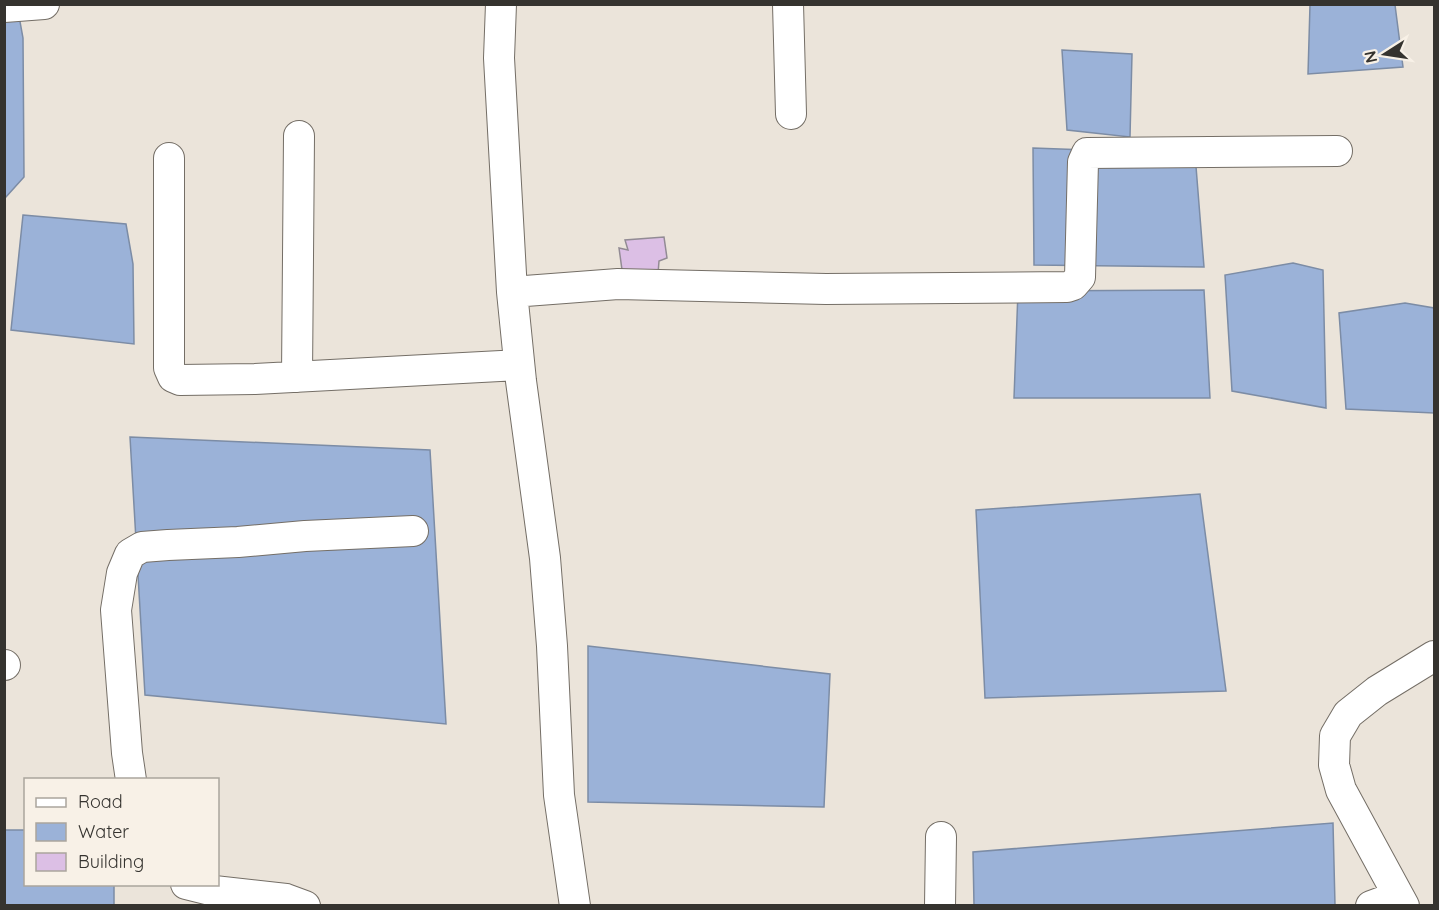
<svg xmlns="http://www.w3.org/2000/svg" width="1439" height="910" font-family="Quicksand,sans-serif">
<rect width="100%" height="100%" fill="#ebe4da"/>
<path fill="#9bb2d8" stroke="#7c8ca5" stroke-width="1.5" d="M4,5H17L23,38L24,177L5,198Z
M1310,5H1395L1403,67L1308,74Z
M1062,50L1132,54L1130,137L1067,130Z
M1033,148L1195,154L1204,267L1034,265Z
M23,215L126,224L133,264L134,344L11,330Z
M1293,263L1323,270L1326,408L1232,391L1225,275Z
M1204,290L1210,398H1014L1018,291Z
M1405,303L1434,308V413L1346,409L1339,313Z
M130,437L430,450L446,724L145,695Z
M1200,494L1226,691L985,698L976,510Z
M588,646L830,674L824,807L588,802Z
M1333,823L1335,905H974L973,852Z
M4,830H25L26,884L114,885V905H5Z"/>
<path fill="#dcbfe5" stroke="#928b94" stroke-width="1.5" d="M664,237L667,258L659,261L658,274L623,277L619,248L628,250L625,240Z"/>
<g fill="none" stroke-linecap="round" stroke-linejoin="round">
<defs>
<path id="street" d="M501,4L499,58L512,292L521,381L545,558L552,646L559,795L575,906
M788,4L791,114
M4,7L44,4
M169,158V368L173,377L180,380L255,379L519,365
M512,292L618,284L826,289L1067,287L1073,285L1080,277L1083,162L1087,153L1337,151
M297,377L299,136
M4,665H5
M131,780L127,753L116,610L122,573L130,554L142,547L168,545L238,542L305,536L413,531
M186,884L214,891L286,899L305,906
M940,906L941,837
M1371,906L1398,896
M1404,906L1341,790L1334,765L1335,736L1348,714L1377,691L1434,656"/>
</defs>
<use href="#street" stroke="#746e66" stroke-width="32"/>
<use href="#street" stroke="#fff" stroke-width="30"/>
</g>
<rect width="1439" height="910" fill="none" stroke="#35332f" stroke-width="12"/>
<rect x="24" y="778" width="195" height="108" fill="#f8f1e7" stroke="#aaa59d" stroke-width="1.5"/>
<rect x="36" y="798" width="30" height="9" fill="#ffffff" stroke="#aaa59d" stroke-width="1.5"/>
<text x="78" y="808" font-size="18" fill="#35332f">Road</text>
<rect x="36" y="823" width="30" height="18" fill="#9bb2d8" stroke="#aaa59d" stroke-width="1.5"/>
<text x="78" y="838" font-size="18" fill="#35332f">Water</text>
<rect x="36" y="853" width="30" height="18" fill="#dcbfe5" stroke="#aaa59d" stroke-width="1.5"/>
<text x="78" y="868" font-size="18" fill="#35332f">Building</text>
<g transform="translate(1385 54) rotate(258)" stroke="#f8f1e7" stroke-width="4.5" paint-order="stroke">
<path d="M0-4.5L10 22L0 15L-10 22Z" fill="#35332f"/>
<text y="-9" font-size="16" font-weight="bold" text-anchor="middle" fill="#35332f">N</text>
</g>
</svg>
